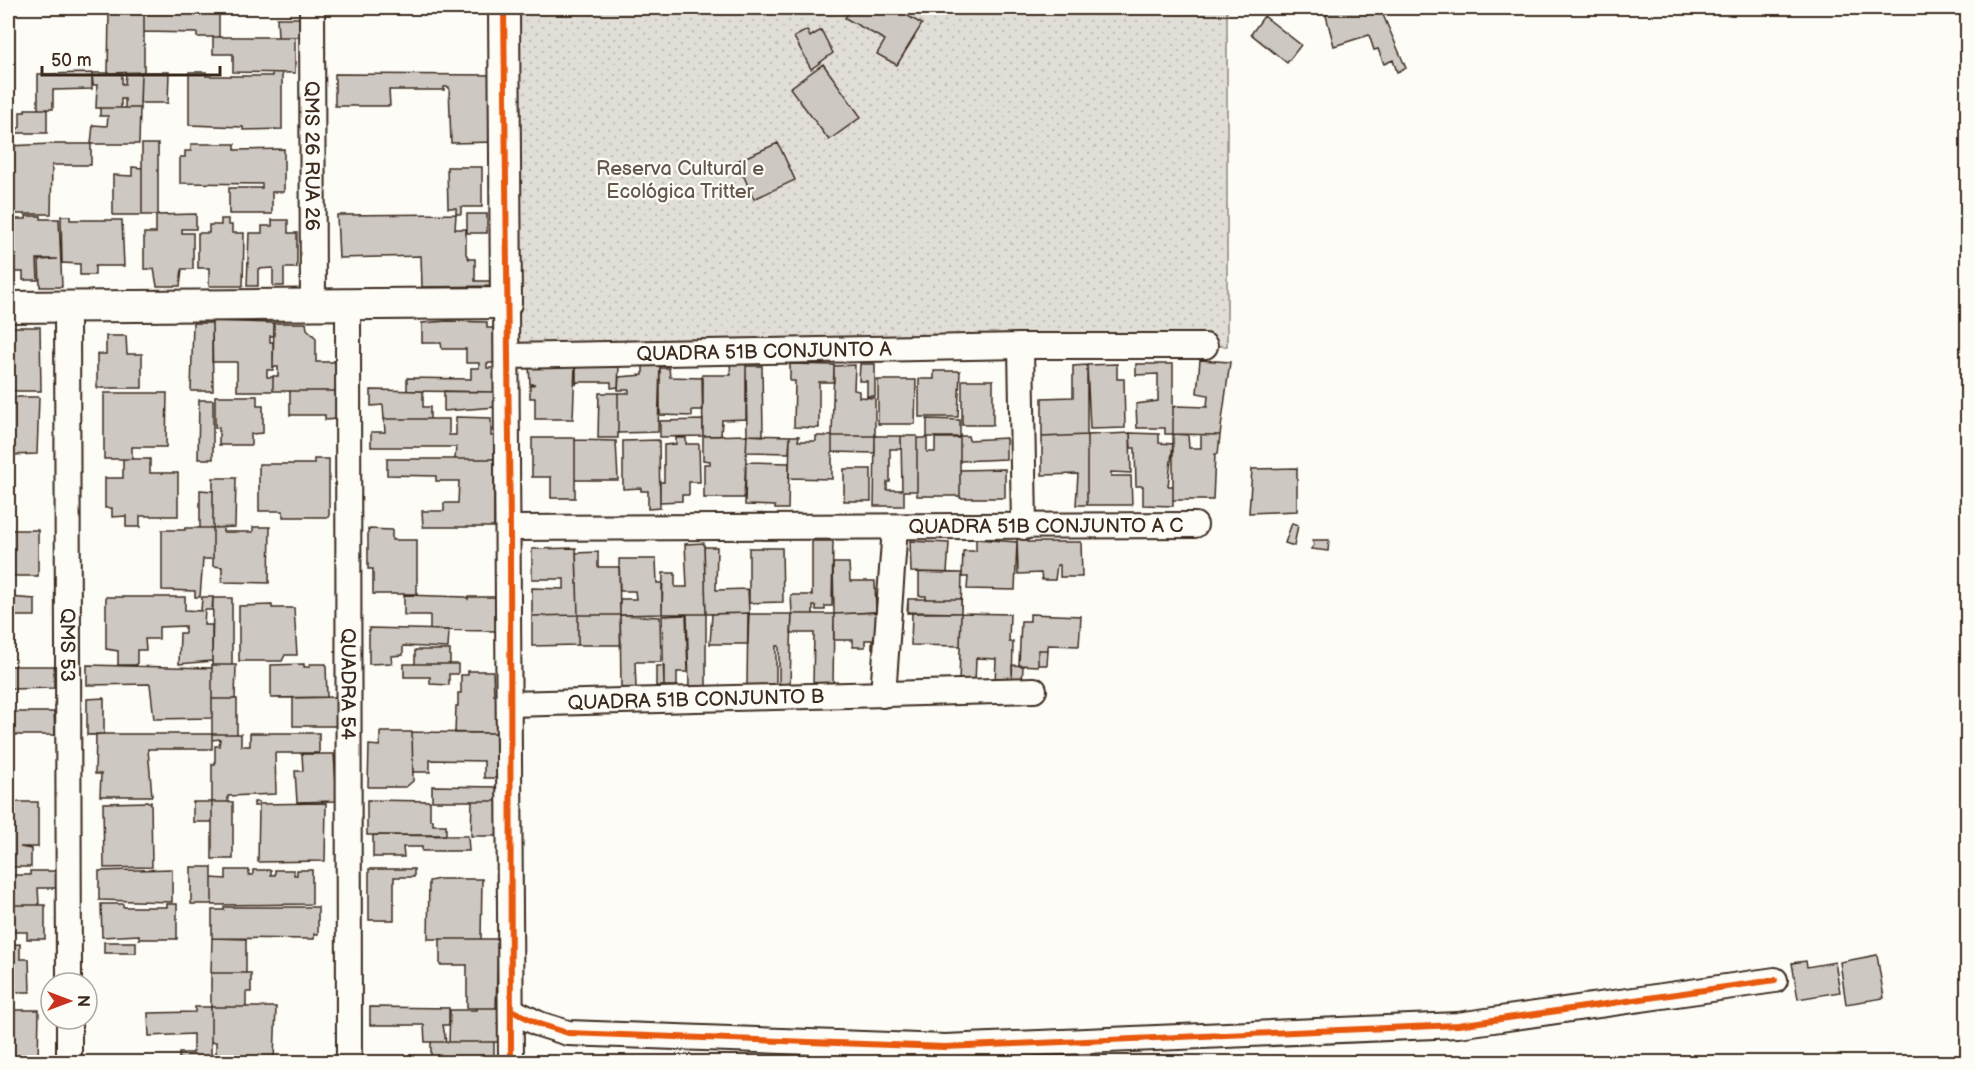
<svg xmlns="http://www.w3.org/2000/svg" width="1975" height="1070" font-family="'Balsamiq Sans',sans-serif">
<defs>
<pattern id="park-dots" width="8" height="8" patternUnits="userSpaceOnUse" patternTransform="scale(1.5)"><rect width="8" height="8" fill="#e1ded7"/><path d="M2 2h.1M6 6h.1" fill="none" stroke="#c2bfb8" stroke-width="1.8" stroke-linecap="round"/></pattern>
</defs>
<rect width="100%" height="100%" fill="#fdfcf7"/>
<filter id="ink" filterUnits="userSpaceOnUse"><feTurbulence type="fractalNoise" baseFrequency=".0167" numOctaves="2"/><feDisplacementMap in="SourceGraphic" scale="12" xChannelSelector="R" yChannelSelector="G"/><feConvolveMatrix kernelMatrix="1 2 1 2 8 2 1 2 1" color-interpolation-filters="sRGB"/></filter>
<g filter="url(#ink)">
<path fill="url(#park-dots)" stroke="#8e847a" stroke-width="1.5" d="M505,8H1227V346L512,353Z"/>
<path fill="#cdc8c2" stroke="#3b2a1e" stroke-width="1.5" d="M111,8H144V72L108,73L109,12H111Z
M144,8H219V37H197V33L144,32Z
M851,8H894L922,24L897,65L877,54L885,40L845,18Z
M1324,8H1380L1406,68L1397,72L1393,60L1384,64L1378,49L1374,50L1369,35L1334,46Z
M1264,16L1301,45L1287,63L1251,34Z
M277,18H300V37H278Z
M807,30L810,37L821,30L833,53L811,69L794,37Z
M213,37H295V73L233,72V54H213Z
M823,64L861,117L829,140L790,88Z
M141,72L140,108H125V99H121V108H96L97,85H93L92,73H122V84H125L126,73Z
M141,72H169L168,103H140Z
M189,72H206V76H272V73H282V129L243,130V127L189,125Z
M92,73V89L53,90V109H38V74Z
M335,74L496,75L497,142L451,143L449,87H444V90H389L390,106H335Z
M100,108H140L139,144H91L93,125L107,126L108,116H100Z
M25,109H47V133H8V112H12V129H17L20,127V112H25Z
M778,143L795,180L754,199L737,161Z
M51,144H91V165H52L51,214H8V146Z
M142,144H158V215H142Z
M191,144H235V150L284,149V192H272V214H229V188H262V184L180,183V157H185V151H191Z
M132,167L142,168V215H113V175L132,176Z
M447,167H482V207H461V214H456V208H448Z
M196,214V229H182V233H193V269H182L180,286H157L154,269H144V233H156V215Z
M456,214L455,229H466V254L469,259H475V281H492L497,286L422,287L421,256L339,258L337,215Z
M467,214H487V233H467Z
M26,216H41V219H59L62,287H40L39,260L57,259H37L38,280H23V272H8V219H26Z
M61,216H70V220H122L124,266H95V275H80V264L62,263Z
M221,219H228V225H232V233H244L243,286H209V268H198V233H209V225H221Z
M272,220H288V233H297V268H284V286H273V268L258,269V286H247L249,233H262V226H272Z
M212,321L274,323V336H270V342H273V370H267V377H273V391H237V362H212Z
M447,321L487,322V328H499L498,363H487V368H496V392L407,391V378L471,379V368H479V363H466V349H442L441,343H422V323Z
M193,323H212L213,391H191Z
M274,323H306L307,329L316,338V362H333L339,355V391H273V376H278V367H273Z
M8,327H40L41,391H8Z
M106,336H126L127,354H142V388H97V354H106Z
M1200,360L1230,362L1220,435L1173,434V408L1176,406L1207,407L1208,395L1197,393Z
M746,363V419L722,420L721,436H703L702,375H731L730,364Z
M643,364H660L658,432L618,433V393H629V390H618L619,377L643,375Z
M790,364L834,365V382H819V428L794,427L795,381H790Z
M860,364H875V396H867V381H859Z
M1117,364V379H1124L1125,428L1090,429L1087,365Z
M1136,364H1173V434H1165V428H1137L1136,404L1158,401V374L1136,375Z
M575,365L573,419H535V398H530V386L535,384H530L529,366Z
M855,365L854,390L859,391V397L875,398V436H832L834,366Z
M1087,365V435L1042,437V398L1073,397V366Z
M619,366L618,387L611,388V382H577L576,385V367Z
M746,366H762L763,436L747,435Z
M660,368H669L670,377L703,378V410H692V416L660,415Z
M934,371H960L958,417H919V379H934Z
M878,380H916L915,424H878Z
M962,380H993V425H962Z
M371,390L423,391V407H430V419H384L383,405L371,406Z
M290,391H339L338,419L325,420V415H290Z
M444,391L496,392V407L444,411Z
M104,393H167L166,447H132V459H104Z
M599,393H618V438H598Z
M215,396H257V406H263V433L251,434V445H219V427L215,428Z
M8,397H39L37,454L11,455V442H8Z
M199,400H213V459H198Z
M456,417L491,418V436H494V459H455L456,447H371V432H385L384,419H449V435H456Z
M927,419L960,420V437H927Z
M703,420V436L660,437V421Z
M1130,433L1131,473L1111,472V476H1131L1132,505H1087V435Z
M1130,433L1159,434V443L1173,444L1168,486H1173V506L1143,505V486H1136L1135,448H1131Z
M1173,434L1188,435L1189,448H1201V435H1220L1218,454H1215L1213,500H1173Z
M747,435L744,498H704V464H710V461L703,460V436Z
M747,435L790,436L789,453L746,452Z
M1087,435V505H1076L1078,474L1042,475V437Z
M790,436H799L798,441H816V436H832V479L789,478Z
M832,436H875V453L832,452Z
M875,436H901V449H890V482H887V490H902L901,436H917V491H904V506H874Z
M960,436H968L969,440L1006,438V459L960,461Z
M532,438H575V498H551V477H532Z
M676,438H686V444H699L700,482H689V495H682V501L660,502V482H664V445L676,444Z
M917,438H927V452H935V438H960V496H917Z
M575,440L616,441L618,480H575Z
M659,440L660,508L648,509V491H641V488L623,489V441Z
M123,459H150V473H178V516H140V527H126V516L112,517V508H105V478H123Z
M314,459H329V517H283V511H259V464H314Z
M387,459H494V527H423L422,511H444V503H458L459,481H436V476L387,475Z
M746,462L789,463L788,509H775V506L745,505Z
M1297,468V511L1249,513L1252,469Z
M844,469H871V501H844Z
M1005,469V498H960V470Z
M213,478H236L235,527L213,528Z
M200,490L213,491V528H200Z
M1292,523L1298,525L1294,546L1285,543Z
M253,527H270L269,583L222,582V567L213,566V528H223V532H253Z
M185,528H213V559H203L200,597H195V591L162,590V530H185Z
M368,529L392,530V540H417V594H373V569H368Z
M8,530H38V576H8Z
M1028,535V542H1081L1082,577H1060V565H1057L1055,580H1042L1041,573L1018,574L1017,536Z
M976,539L1017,542L1015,590L967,589L968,577H962L963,551H976Z
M1312,540H1329L1328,551L1311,549L1314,545Z
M812,541H833L832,606H825V610H816V606H813V614H792L791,595H812Z
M910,541L949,543L947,573L911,572Z
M704,543L706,614H662L663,573H675V587H687L685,544Z
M704,547H717L716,590L748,589L749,613L706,614Z
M576,548L578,615L532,616V588L564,589V579H532V549Z
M749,548H782L783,602L749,603Z
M598,552V567H619L620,615H578L576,553Z
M619,559H656L657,583H662V614L620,615V599H636L635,591H620Z
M833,563H849L850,581H875L876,612L834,614Z
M919,572L962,573L961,613L908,612V599H926V596H919Z
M404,595L466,597L468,599V597H498L497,631L430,630V615H404Z
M8,597L35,599V616H8Z
M106,597H185V610L201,611L202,597H213L212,610H205L204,625H212V661L179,664L180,633H185V626L159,627V639H145L146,650H137V665H118V651L106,649Z
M213,598H232V665H212Z
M908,599H961V613H907Z
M272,605V608H294L297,655H285L282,661H239V606Z
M883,612L881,648H872V640H865V647H853V640H834V614Z
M749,613L748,644H710L712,614Z
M912,613H961L960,646L911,645Z
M961,613L1010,614L1009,642H1013L1012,684H995L996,659L976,658L975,685H959Z
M687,614H706V686H689Z
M748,614H792L790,685H779V646H776V682L774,685H747Z
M792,614H834L833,685H813L814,633H791Z
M1030,614L1081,616L1079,646L1048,645V650H1038V666L1019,665L1021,621H1030Z
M578,615V645L532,646V616Z
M578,615H620L621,645H578Z
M620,615L660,617L661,662H635L636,688H621Z
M686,615L688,672H677V686H664L662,616Z
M369,628L449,630L448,648L403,646V655L391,656L392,663L369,664Z
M415,650H450V664H415Z
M1038,650H1048L1047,665H1038Z
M304,664V667H310V664H326L327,697L271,698V665Z
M404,664H458V674H449V685L430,684V677H404Z
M87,665L212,668V718L154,719L150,684L87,685Z
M212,665H236L235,699H212Z
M1012,665L1023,666L1022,684H1012Z
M8,666H54V688L8,689Z
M656,666H664V686H656Z
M468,671H493L494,695L499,694V733H455L456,706H458V693H461V675H468Z
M338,697L337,726H293V698Z
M104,698V734L87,735V699Z
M212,699H237V734H212Z
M8,712H54L55,735H8Z
M380,732H412L413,781L406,787H368L369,745L380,746Z
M412,732L498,733L497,778H484V761L430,760V772H413Z
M250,733H319V753H275L276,794L228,796V802H212V764H215V746H219L220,739L212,740V734H241V746H250Z
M96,734H212V749H148L152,796H100L101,774H95Z
M302,754H334L337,801L297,802L295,771H303Z
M432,786L497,787V801H432Z
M367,800L430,801V820H433V825H446V835H367Z
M472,801H497V836H471Z
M15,802H38V847H20L31,849V867H8V806H15Z
M151,802L152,867L104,868L103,803Z
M193,802H212V822H193Z
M212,802H233V859H212Z
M254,802H259V804L326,803L325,861L258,862L259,806H254Z
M373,835L468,836L469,851H422V847H403L404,857H373Z
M191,867H212V904H191Z
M172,869V902L99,900V871Z
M369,869H414V877H394V920H369Z
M226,870H249V875H253V870H271V875H275V870H294V875H297V870H312V904L212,905V878L226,879Z
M30,871H56V888H38L39,905H8V875H30Z
M439,879H482L481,939H428L429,881Z
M101,904H123V907H167V904H177V939H139V935L102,937Z
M8,905H45V939H27V932H8Z
M224,907H318V934H314V939L212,938V910H224Z
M212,938L246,939V973H211Z
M440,939H498L496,1008H467V965H440Z
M104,942H136V953H104Z
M20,944V959H29L30,992H8V945Z
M1877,955L1884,998L1846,1004L1840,962Z
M1806,961L1807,967L1835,962L1840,992L1798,999L1792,963Z
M211,973H251V992H246V1007H211Z
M195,1007H211V1062H179V1053H193V1034L149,1036L148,1013L195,1012Z
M211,1007H276L274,1060H295V1062H216V1042H211Z
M370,1007L449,1008V1025H443L446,1042H425L424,1025H370Z
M477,1008H501L500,1042H449L450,1010H477Z
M8,1010H39L38,1062H8Z
M431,1042H494V1062H431Z"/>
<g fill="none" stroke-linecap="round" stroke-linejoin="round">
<defs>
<g id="minor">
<path id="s1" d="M312,8L313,306"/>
<path d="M506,303L511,1062"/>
<path id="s2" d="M348,306L349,1062"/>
<path id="s3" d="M67,307L69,983"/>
<path d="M1021,346L1024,527"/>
<path id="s4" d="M508,356L1021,346H1205"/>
<path id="s5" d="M510,528L1195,525"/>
<path d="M883,695L895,527"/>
<path id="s6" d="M510,704L1034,690"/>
<path d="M511,1010L539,1024L568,1033L945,1047L1458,1025L1775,980"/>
<path d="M69,1019V1062"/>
</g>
<path id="tertiary" d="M8,307L506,303L504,8"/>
</defs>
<use href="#minor" stroke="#3b2a1e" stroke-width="28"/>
<use href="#tertiary" stroke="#3b2a1e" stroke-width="34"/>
<use href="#minor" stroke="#fdfcf7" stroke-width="24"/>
<use href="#tertiary" stroke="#fdfcf7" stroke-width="30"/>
<defs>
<path id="cycleway" d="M504,8L510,528L511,1062
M511,1010L539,1024L568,1033L945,1047L1458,1025L1775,980"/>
</defs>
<use href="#cycleway" stroke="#fdfcf7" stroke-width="10"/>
<use href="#cycleway" stroke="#e8590c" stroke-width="6"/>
</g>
</g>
<g text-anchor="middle" stroke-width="4.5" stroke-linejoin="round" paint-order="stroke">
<g font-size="20" fill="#3b2a1e" stroke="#fdfcf7">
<text dy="7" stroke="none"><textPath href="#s1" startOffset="148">QMS 26 RUA 26</textPath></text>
<text dy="7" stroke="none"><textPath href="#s4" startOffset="256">QUADRA 51B CONJUNTO A</textPath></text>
<text dy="7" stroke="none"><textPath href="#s5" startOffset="536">QUADRA 51B CONJUNTO A C</textPath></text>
<text dy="7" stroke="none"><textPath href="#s3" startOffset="338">QMS 53</textPath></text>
<text dy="7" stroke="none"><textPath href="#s2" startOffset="378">QUADRA 54</textPath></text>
<text dy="7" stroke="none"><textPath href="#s6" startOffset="186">QUADRA 51B CONJUNTO B</textPath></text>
</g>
<g font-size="20" fill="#64574c" stroke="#fdfcf7">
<text x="680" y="175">Reserva Cultural e<tspan x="680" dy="23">Ecológica Tritter</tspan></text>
</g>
</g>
<rect width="1975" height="1070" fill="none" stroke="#fdfcf7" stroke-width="30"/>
<rect x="15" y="15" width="1945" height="1040" fill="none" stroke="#3b2a1e" stroke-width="2" filter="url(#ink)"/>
<g transform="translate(69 1001) rotate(90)"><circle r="28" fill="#fdfcf7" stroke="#afa8a0" stroke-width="1.5"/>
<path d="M0-4.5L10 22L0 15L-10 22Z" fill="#c8321e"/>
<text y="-9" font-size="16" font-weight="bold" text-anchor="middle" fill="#3b2a1e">N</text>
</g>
<path d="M42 66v9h178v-9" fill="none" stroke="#3b2a1e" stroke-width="3"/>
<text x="51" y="66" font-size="18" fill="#3b2a1e" stroke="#fdfcf7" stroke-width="4.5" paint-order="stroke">50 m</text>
</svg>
